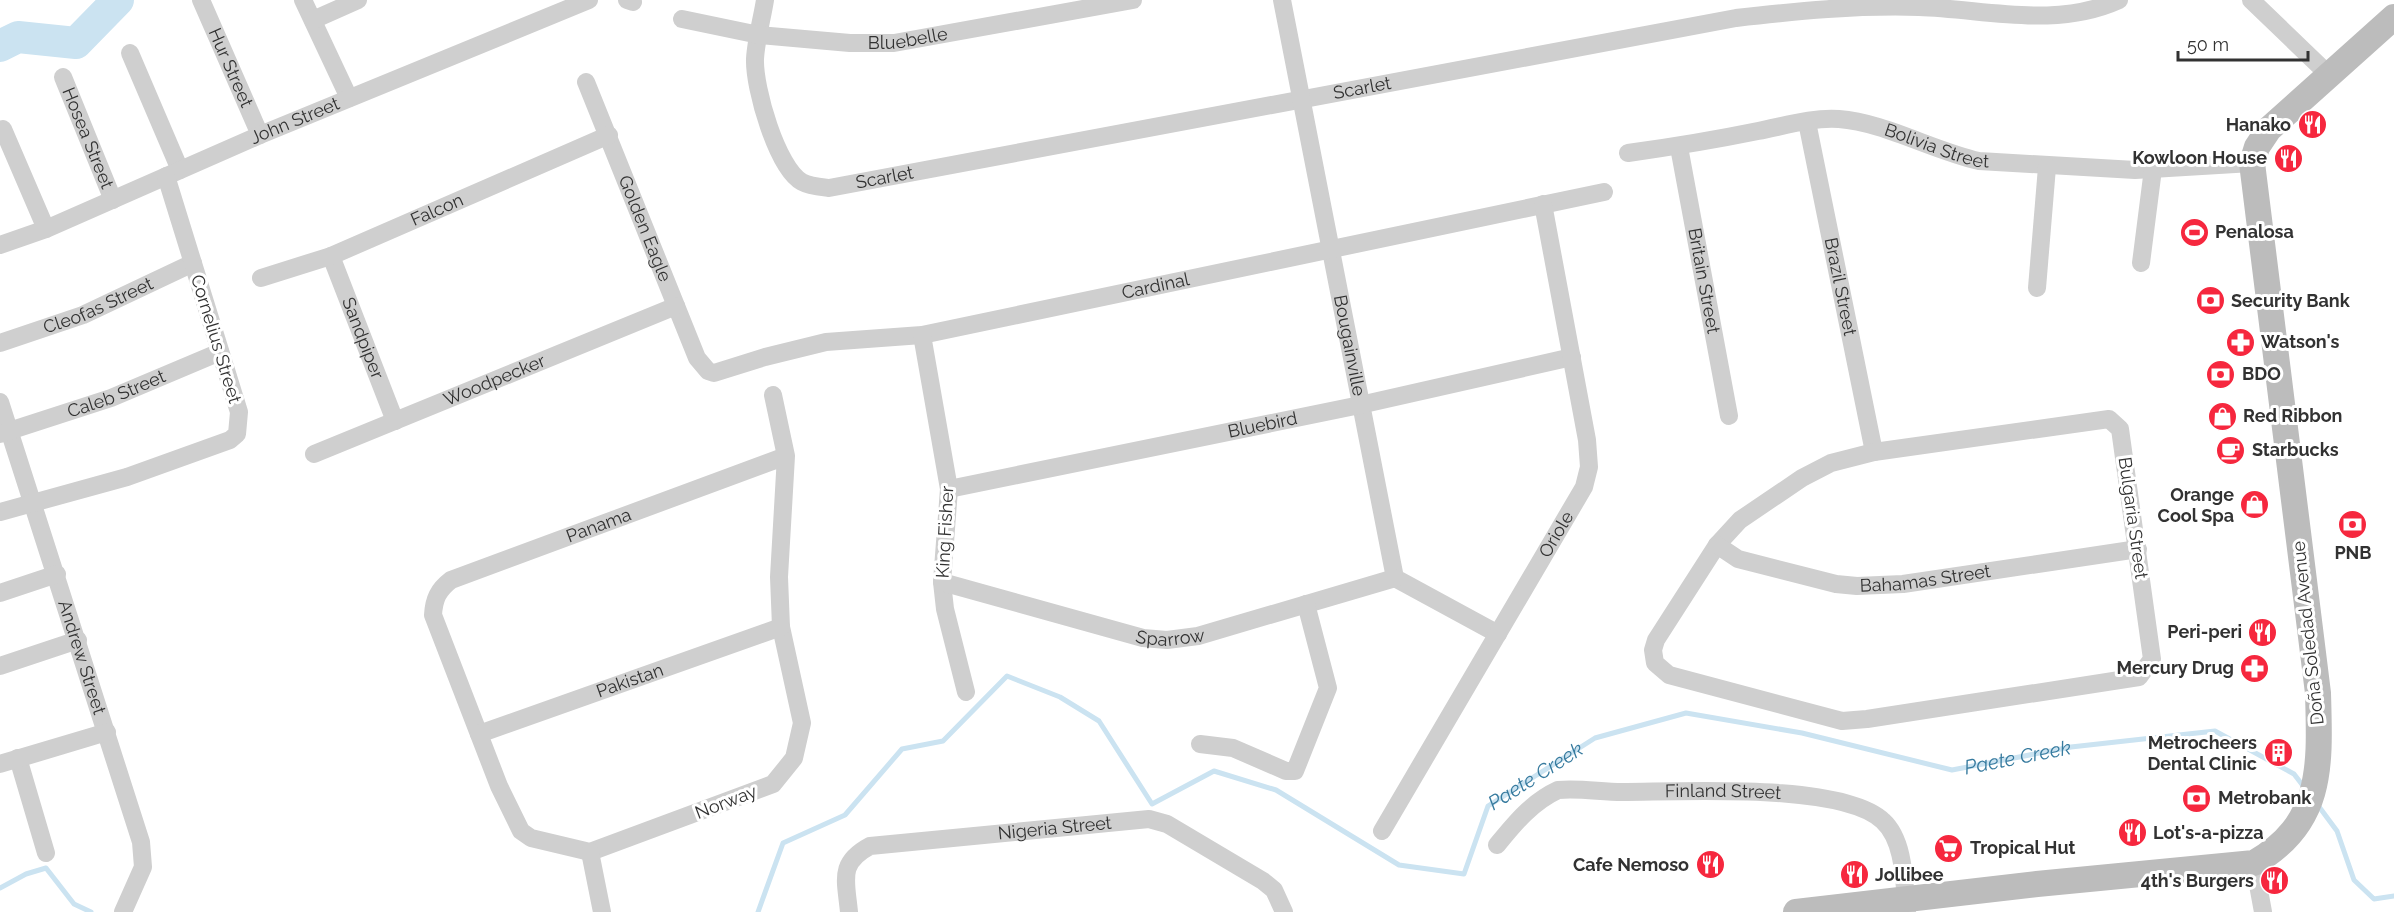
<svg xmlns="http://www.w3.org/2000/svg" width="2394" height="912" font-family="Raleway,sans-serif">
<rect width="100%" height="100%" fill="#fff"/>
<g fill="none" stroke-linecap="round" stroke-linejoin="round">
<g stroke="#cbe3f1" stroke-width="5">
<path d="M2317,804L2337,831L2354,880L2374,899L2394,896"/>
<path d="M0,888L26,874L46,868L74,904L91,912"/>
<path id="s1" d="M758,912L783,843L845,815L902,749L943,741L1007,676L1060,697L1099,721L1152,804L1214,771L1276,790L1399,865L1464,874L1488,806L1595,738L1686,713L1802,733L1952,770L2071,747L2215,731L2294,774L2304,787"/>
</g>
<path stroke="#cbe3f1" stroke-width="32" d="M0,46L18,37L76,43L118,0"/>
<g stroke="#cfcfcf" stroke-width="18">
<path id="s2" d="M201,0L260,135"/>
<path d="M303,0L349,98"/>
<path d="M627,0L633,2"/>
<path id="s3" d="M765,0C762,19 756,40 755,59C754,88 777,168 802,182C809,186 821,187 829,188L1736,18C1797,11 1858,5 1919,7C1986,9 2055,29 2119,0"/>
<path id="s4" d="M1282,0L1395,578L1498,634"/>
<path d="M2251,0L2330,76"/>
<path id="s5" d="M682,19L759,35L850,43H894L1133,0"/>
<path d="M313,20L358,0"/>
<path d="M130,53L180,170"/>
<path id="s6" d="M63,77L113,200"/>
<path id="s7" d="M586,82L697,358L708,371L714,373L765,357L826,342L922,335L1604,192"/>
<path id="s8" d="M1807,122L1874,452"/>
<path d="M3,129L46,229"/>
<path id="s9" d="M1679,147L1729,416"/>
<path id="s10" d="M1628,153C1671,147 1714,140 1758,131C1784,126 1813,117 1839,119C1883,122 1934,151 1979,161L2135,170L2252,163"/>
<path id="s11" d="M0,245L46,229L260,135L589,0"/>
<path id="s12" d="M331,256L395,421"/>
<path d="M2141,263L2153,169"/>
<path id="s13" d="M261,278L331,256L609,135"/>
<path d="M2037,288L2047,167"/>
<path d="M922,335L949,489L942,582L945,609L966,692"/>
<path id="s14" d="M0,343L83,315L193,263"/>
<path id="s15" d="M773,395L786,456L779,577L781,627L802,723L794,758L773,784L590,852L531,838L521,831L499,786L433,615C434,599 438,590 451,580L786,456"/>
<path id="s16" d="M0,402L141,842L143,867L123,912"/>
<path d="M2109,419L2120,429L2152,659L2139,677L1867,719L1842,721L1669,675L1655,663L1653,650L1656,640L1717,545L1740,520L1802,478L1831,463L1874,452Z"/>
<path id="s17" d="M0,434L111,398L220,352"/>
<path id="s18" d="M314,454L676,306"/>
<path id="s19" d="M949,489L1360,405L1572,357"/>
<path d="M0,512L127,477L230,440L237,434L239,412L166,176"/>
<path id="s20" d="M1717,545L1738,559L1836,584L1857,586L1903,584L2138,549"/>
<path id="s21" d="M942,582L1143,638L1167,640L1198,636L1395,578"/>
<path d="M0,593L57,574"/>
<path d="M0,666L78,640"/>
<path id="s22" d="M479,734L781,627"/>
<path d="M1200,744L1233,748L1286,771H1295L1328,688L1306,604"/>
<path d="M18,758L46,853"/>
<path d="M0,764L107,732"/>
<path id="s23" d="M1382,831L1584,487L1589,467L1587,440L1543,204"/>
<path id="s24" d="M1497,845C1515,823 1532,802 1558,790C1580,788 1601,792 1622,792C1680,792 1842,782 1883,821C1905,841 1904,884 1907,912"/>
<path d="M590,852L602,912"/>
<path d="M2254,863L2263,912"/>
<path id="s25" d="M849,912C846,880 838,863 870,846L1149,819L1167,824L1263,881L1274,890L1284,912"/>
</g>
<path stroke="#bcbcbc" stroke-width="26" d="M1796,912L2037,884L2254,863C2324,823 2320,765 2318,693L2252,163L2257,147L2269,129L2394,17"/>
</g>
<defs>
<symbol id="restaurant-disc" viewBox="-11 -11 22 22"><circle r="9.5" fill="#f6273e" stroke="#fff"/><path d="M-5-6h1v4h1v-4h1v4h1v-4h1v5L-1.5 .5V6h-2V.5L-5-1ZM5-6V6H3V1.5H1.5Q1.5-4 5-6Z" fill="#fff"/></symbol>
<symbol id="stadium-disc" viewBox="-11 -11 22 22"><circle r="9.5" fill="#f6273e" stroke="#fff"/><path d="M0-5a6.5 5 0 1 0 0 10a6.5 5 0 1 0 0-10ZM-3.5-1.8h7v3.6h-7Z" fill="#fff"/></symbol>
<symbol id="bank-disc" viewBox="-11 -11 22 22"><circle r="9.5" fill="#f6273e" stroke="#fff"/><path d="M-6-4H6V4H-6ZM0-2.3a2.3 2.3 0 1 0 0 4.6a2.3 2.3 0 1 0 0-4.6Z" fill="#fff"/></symbol>
<symbol id="pharmacy-disc" viewBox="-11 -11 22 22"><circle r="9.5" fill="#f6273e" stroke="#fff"/><path d="M-2-6h4v4h4v4h-4v4h-4v-4h-4v-4h4Z" fill="#fff"/></symbol>
<symbol id="shop-disc" viewBox="-11 -11 22 22"><circle r="9.5" fill="#f6273e" stroke="#fff"/><path d="M-5-2.5h2.3a2.7 3.5 0 0 1 5.4 0H5L5.5 6h-11ZM-1.5-2.5h3a1.5 2.3 0 0 0-3 0Z" fill="#fff"/></symbol>
<symbol id="cafe-disc" viewBox="-11 -11 22 22"><circle r="9.5" fill="#f6273e" stroke="#fff"/><path d="M-5.5-4.5H6V0H3Q3 3.5 0 3.5H-2.5Q-5.5 3.5-5.5 0ZM3-3.2v2h1.7v-2ZM-6 4.5H4V6H-6Z" fill="#fff"/></symbol>
<symbol id="building-disc" viewBox="-11 -11 22 22"><circle r="9.5" fill="#f6273e" stroke="#fff"/><path d="M-4-6H4V6H1V3H-1V6H-4ZM-2.5-4.3h1.7v1.8h-1.7ZM.8-4.3h1.7v1.8H.8ZM-2.5-1h1.7V.8h-1.7ZM.8-1h1.7V.8H.8Z" fill="#fff"/></symbol>
<symbol id="supermarket-disc" viewBox="-11 -11 22 22"><circle r="9.5" fill="#f6273e" stroke="#fff"/><path d="M-6-5.5h2.5l.6 2H6L4.5 2H-2.5L-4.4-4H-6ZM-1.5 3.2a1.3 1.3 0 1 0 .1 0ZM3 3.2a1.3 1.3 0 1 0 .1 0Z" fill="#fff"/></symbol>
</defs>
<g fill-rule="evenodd">
<use href="#restaurant-disc" x="2296" y="108" width="33" height="33"/>
<use href="#restaurant-disc" x="2272" y="142" width="33" height="33"/>
<use href="#stadium-disc" x="2178" y="216" width="33" height="33"/>
<use href="#bank-disc" x="2194" y="284" width="33" height="33"/>
<use href="#pharmacy-disc" x="2224" y="326" width="33" height="33"/>
<use href="#bank-disc" x="2204" y="358" width="33" height="33"/>
<use href="#shop-disc" x="2206" y="400" width="33" height="33"/>
<use href="#cafe-disc" x="2214" y="434" width="33" height="33"/>
<use href="#shop-disc" x="2238" y="488" width="33" height="33"/>
<use href="#bank-disc" x="2336" y="508" width="33" height="33"/>
<use href="#restaurant-disc" x="2246" y="616" width="33" height="33"/>
<use href="#pharmacy-disc" x="2238" y="652" width="33" height="33"/>
<use href="#building-disc" x="2262" y="736" width="33" height="33"/>
<use href="#bank-disc" x="2180" y="782" width="33" height="33"/>
<use href="#restaurant-disc" x="2116" y="816" width="33" height="33"/>
<use href="#supermarket-disc" x="1932" y="832" width="33" height="33"/>
<use href="#restaurant-disc" x="1694" y="848" width="33" height="33"/>
<use href="#restaurant-disc" x="1838" y="858" width="33" height="33"/>
<use href="#restaurant-disc" x="2258" y="864" width="33" height="33"/>
</g>
<g text-anchor="middle" stroke-width="6" stroke-linejoin="round" paint-order="stroke">
<g font-size="18" fill="#323232" stroke="#fff">
<text dy="6" stroke="none"><textPath href="#s5" startOffset="228">Bluebelle</textPath></text>
<text dy="6" stroke="none"><textPath href="#s2" startOffset="74">Hur Street</textPath></text>
<text dy="6" stroke="none"><textPath href="#s3" startOffset="765">Scarlet</textPath></text>
<text dy="6" stroke="none"><textPath href="#s11" startOffset="320">John Street</textPath></text>
<text dy="6" stroke="none"><textPath href="#s6" startOffset="66">Hosea Street</textPath></text>
<text dy="6" stroke="none"><textPath href="#s10" startOffset="316">Bolivia Street</textPath></text>
<text dy="6" stroke="none"><textPath href="#s3" startOffset="279">Scarlet</textPath></text>
<text dy="6" stroke="none"><textPath href="#s13" startOffset="189">Falcon</textPath></text>
<text dy="6" stroke="none"><textPath href="#s7" startOffset="158">Golden Eagle</textPath></text>
<text dy="6" stroke="none"><textPath href="#s9" startOffset="136">Britain Street</textPath></text>
<text dy="6" stroke="none"><textPath href="#s7" startOffset="772">Cardinal</textPath></text>
<text dy="6" stroke="none"><textPath href="#s8" startOffset="168">Brazil Street</textPath></text>
<text dy="6" stroke="none"><textPath href="#s14" startOffset="105">Cleofas Street</textPath></text>
<text transform="translate(216 339) rotate(73)" y="6">Cornelius Street</text>
<text dy="6" stroke="none"><textPath href="#s12" startOffset="88">Sandpiper</textPath></text>
<text dy="6" stroke="none"><textPath href="#s4" startOffset="352">Bougainville</textPath></text>
<text dy="6" stroke="none"><textPath href="#s18" startOffset="195">Woodpecker</textPath></text>
<text dy="6" stroke="none"><textPath href="#s17" startOffset="123">Caleb Street</textPath></text>
<text dy="6" stroke="none"><textPath href="#s19" startOffset="320">Bluebird</textPath></text>
<text transform="translate(2133 518) rotate(82)" y="6">Bulgaria Street</text>
<text dy="6" stroke="none"><textPath href="#s15" startOffset="1101">Panama</textPath></text>
<text transform="translate(945 532) rotate(-87)" y="6">King Fisher</text>
<text dy="6" stroke="none"><textPath href="#s23" startOffset="344">Oriole</textPath></text>
<text dy="6" stroke="none"><textPath href="#s20" startOffset="216">Bahamas Street</textPath></text>
<text dy="6" stroke="none"><textPath href="#s21" startOffset="236">Sparrow</textPath></text>
<text transform="translate(2308 633) rotate(-96)" y="6">Doña Soledad Avenue</text>
<text dy="6" stroke="none"><textPath href="#s16" startOffset="268">Andrew Street</textPath></text>
<text dy="6" stroke="none"><textPath href="#s22" startOffset="160">Pakistan</textPath></text>
<text dy="6" stroke="none"><textPath href="#s24" startOffset="248">Finland Street</textPath></text>
<text transform="translate(726 802) rotate(-21)" y="6">Norway</text>
<text dy="6" stroke="none"><textPath href="#s25" startOffset="262">Nigeria Street</textPath></text>
</g>
<g font-size="18" font-weight="bold" fill="#323232" stroke="#fff" text-anchor="start">
<text x="2291" y="131" text-anchor="end">Hanako</text>
<text x="2267" y="164" text-anchor="end">Kowloon House</text>
<text x="2215" y="238">Penalosa</text>
<text x="2231" y="307">Security Bank</text>
<text x="2261" y="348">Watson's</text>
<text x="2242" y="380">BDO</text>
<text x="2243" y="422">Red Ribbon</text>
<text x="2252" y="456">Starbucks</text>
<text x="2234" y="501" text-anchor="end">Orange<tspan x="2234" dy="21">Cool Spa</tspan></text>
<text x="2353" y="559" text-anchor="middle">PNB</text>
<text x="2242" y="638" text-anchor="end">Peri-peri</text>
<text x="2234" y="674" text-anchor="end">Mercury Drug</text>
<text x="2257" y="749" text-anchor="end">Metrocheers<tspan x="2257" dy="21">Dental Clinic</tspan></text>
<text x="2218" y="804">Metrobank</text>
<text x="2153" y="839">Lot's-a-pizza</text>
<text x="1970" y="854">Tropical Hut</text>
<text x="1689" y="871" text-anchor="end">Cafe Nemoso</text>
<text x="1875" y="881">Jollibee</text>
<text x="2254" y="887" text-anchor="end">4th's Burgers</text>
</g>
<g font-size="20" font-style="italic" fill="#367a9e" stroke="#fff">
<text dy="7" stroke="none"><textPath href="#s1" startOffset="1540">Paete Creek</textPath></text>
<text dy="7" stroke="none"><textPath href="#s1" startOffset="1036">Paete Creek</textPath></text>
</g>
</g>
<path d="M2178 51v9h130v-9" fill="none" stroke="#323232" stroke-width="3"/>
<text x="2187" y="51" font-size="18" fill="#323232" stroke="#ffffff" stroke-width="4.5" paint-order="stroke">50 m</text>
</svg>
